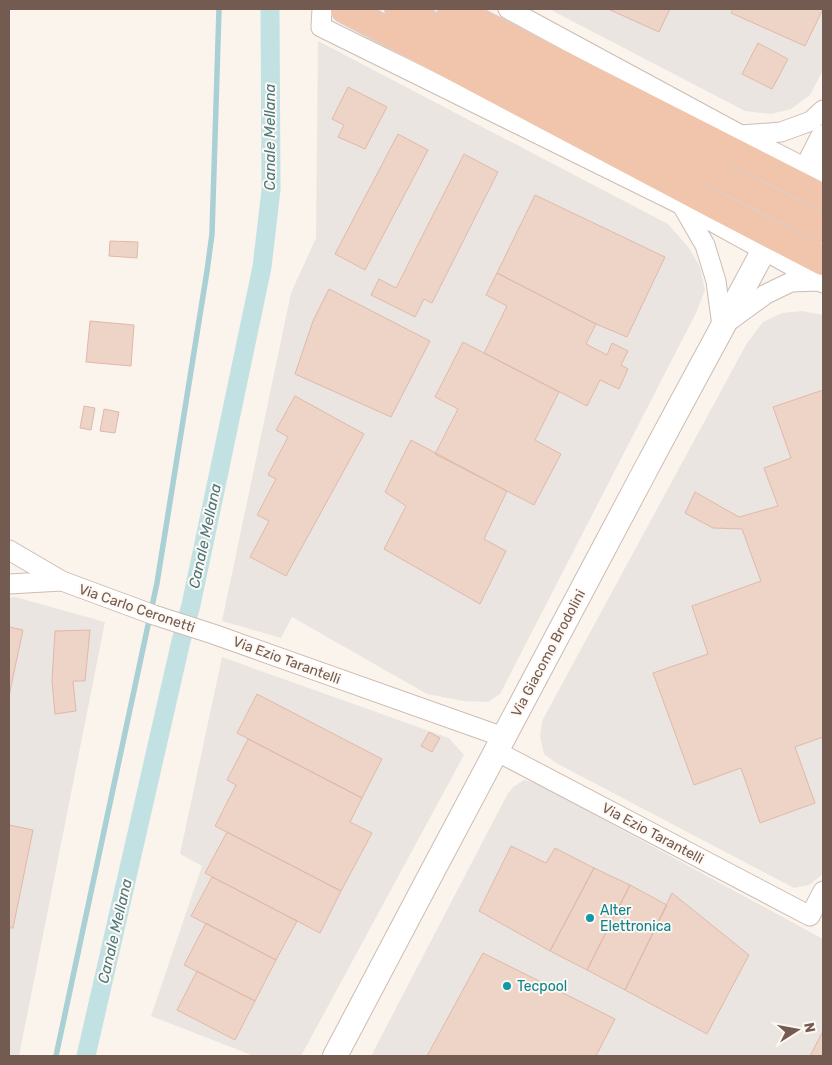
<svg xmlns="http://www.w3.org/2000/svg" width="832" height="1065" font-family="Rubik,sans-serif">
<rect width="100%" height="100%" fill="#fbf4ec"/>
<path fill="#ebe5e1" d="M549,9H823V70L810,95L791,109L771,114L745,111Z
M318,41L668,224L689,248L700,267L705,290L696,313L500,694L488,702L463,701L427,694L292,617L281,638L222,621L291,293L316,238Z
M802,311L823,315V874L809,885L794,888L556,763L544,754L540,737L542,721L747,343L763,322L782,313Z
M15,597L105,622L19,1056H9V598Z
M222,657L449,738L464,755L301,1056H254L151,1016L202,866L180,854Z
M524,780L536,783L823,939V1056H371L507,795L513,787Z"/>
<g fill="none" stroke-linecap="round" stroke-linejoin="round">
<path stroke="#a9d0d4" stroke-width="5.5" d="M56,1056L157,583L207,271L212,234L219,9"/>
<path stroke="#c2e1e3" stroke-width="19" d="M86,1056L181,641L191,605L262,267L271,190L270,9"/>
</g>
<path fill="#eed3c7" stroke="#dfb9a9" d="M608,9H670L659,32Z
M733,9H823L805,46L731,13Z
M758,43L788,59L772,89L742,74Z
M348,87L387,107L365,149L338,137L344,125L332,119Z
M398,134L428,150L365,270L335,254Z
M464,154L498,172L432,303L424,299L415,317L371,295L379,279L396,288Z
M535,195L665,257L627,337L596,324L497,273Z
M110,241L138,242L137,258L109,256Z
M497,273L596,324L586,344L607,355L612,343L628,351L621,365L628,369L619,389L600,380L587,406L484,353L507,306L486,295Z
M329,289L430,341L391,417L295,374L313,321Z
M90,321L134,325L131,366L86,362Z
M463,342L559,392L535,440L561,454L534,505L435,454L458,409L435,397Z
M823,390V737L795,747L815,803L760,823L741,768L694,785L653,673L708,654L692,606L761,581L742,529L713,528L685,513L695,492L739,517L778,506L764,468L791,458L773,407Z
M295,396L364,434L286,576L250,557L269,521L257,515L276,479L268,475L288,437L276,430Z
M84,406L95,408L91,430L80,428Z
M104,409L119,412L115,433L100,431Z
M411,440L507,491L484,539L506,551L480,604L384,549L406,506L385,492Z
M9,627L23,630L9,696Z
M90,630L85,681H73L76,711L55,714L52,681L55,631Z
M257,694L382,759L362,798L237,733Z
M429,732L440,738L432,752L421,746Z
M248,739L362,798L350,822L372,833L341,891L215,826L236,785L227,780Z
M9,825L33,830L13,928H9Z
M227,832L341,891L320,933L205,873Z
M511,846L546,863L555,848L594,868L550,951L479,911Z
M594,868L630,885L587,970L550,951Z
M212,877L297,921L276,960L191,916Z
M630,885L667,905L625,990L587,970Z
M672,893L749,955L707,1034L625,990Z
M206,923L276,960L255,1001L184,965Z
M483,953L615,1019L596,1056H427Z
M197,971L255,1001L235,1040L177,1010Z
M823,1031V1056H810Z"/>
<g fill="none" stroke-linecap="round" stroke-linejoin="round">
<defs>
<path id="minor" d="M322,9L321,27L682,205L823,283
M508,9L741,135L823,177
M741,135L781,132L811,121L823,110
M683,207L705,245L716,281L722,326L766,294L791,282L819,281
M9,550L62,581L154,615L213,634L503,737
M9,584L62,581
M496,751L810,916L823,891"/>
<path id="tertiary" d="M335,1056C438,860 542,665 646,469C705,358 766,249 823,137"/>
<path id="trunk" d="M345,9L713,204L823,261
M399,9L723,177
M452,9L823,198"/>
</defs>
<use href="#minor" stroke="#cdbcb3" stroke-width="21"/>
<use href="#tertiary" stroke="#cdbcb3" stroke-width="26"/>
<use href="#trunk" stroke="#d8d1ce" stroke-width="30"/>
<use href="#minor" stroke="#fff" stroke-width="19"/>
<use href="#tertiary" stroke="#fff" stroke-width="24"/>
<use href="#trunk" stroke="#f0c5ab" stroke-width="28"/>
<defs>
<path id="trunk-bridge" d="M723,177L823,229"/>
</defs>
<use href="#trunk-bridge" stroke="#d8d1ce" stroke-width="30" stroke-linecap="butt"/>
<use href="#trunk-bridge" stroke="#f0c5ab" stroke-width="28"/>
</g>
<g fill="#0f9aa8" stroke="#fef8f3" stroke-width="2">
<circle cx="590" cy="918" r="5"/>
<circle cx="507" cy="986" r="5"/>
</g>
<g text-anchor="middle" stroke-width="4" stroke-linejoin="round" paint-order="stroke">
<g font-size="14" fill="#745b51" stroke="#fef8f3">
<text transform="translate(137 608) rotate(19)" y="5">Via Carlo Ceronetti</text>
<text transform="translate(548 653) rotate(-62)" y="5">Via Giacomo Brodolini</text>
<text transform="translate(287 660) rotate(20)" y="5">Via Ezio Tarantelli</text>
<text transform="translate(653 833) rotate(28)" y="5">Via Ezio Tarantelli</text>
</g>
<g font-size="14" fill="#0d838f" stroke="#fef8f3" text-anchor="start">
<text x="600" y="915">Alter<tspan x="600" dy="16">Elettronica</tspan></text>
<text x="517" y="991">Tecpool</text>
</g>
<g font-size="15" font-style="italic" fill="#49797e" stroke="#fef8f3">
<text transform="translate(270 137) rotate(-90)" y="5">Canale Mellana</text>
<text transform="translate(205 536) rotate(-78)" y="5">Canale Mellana</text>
<text transform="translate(115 931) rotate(-77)" y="5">Canale Mellana</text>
</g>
</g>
<rect width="832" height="1065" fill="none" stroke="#745b51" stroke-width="20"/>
<g transform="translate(797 1030) rotate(79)" stroke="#fef8f3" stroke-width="4" paint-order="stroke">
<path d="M0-4L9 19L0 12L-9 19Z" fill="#745b51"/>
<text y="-8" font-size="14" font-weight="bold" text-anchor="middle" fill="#745b51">N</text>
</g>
</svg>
